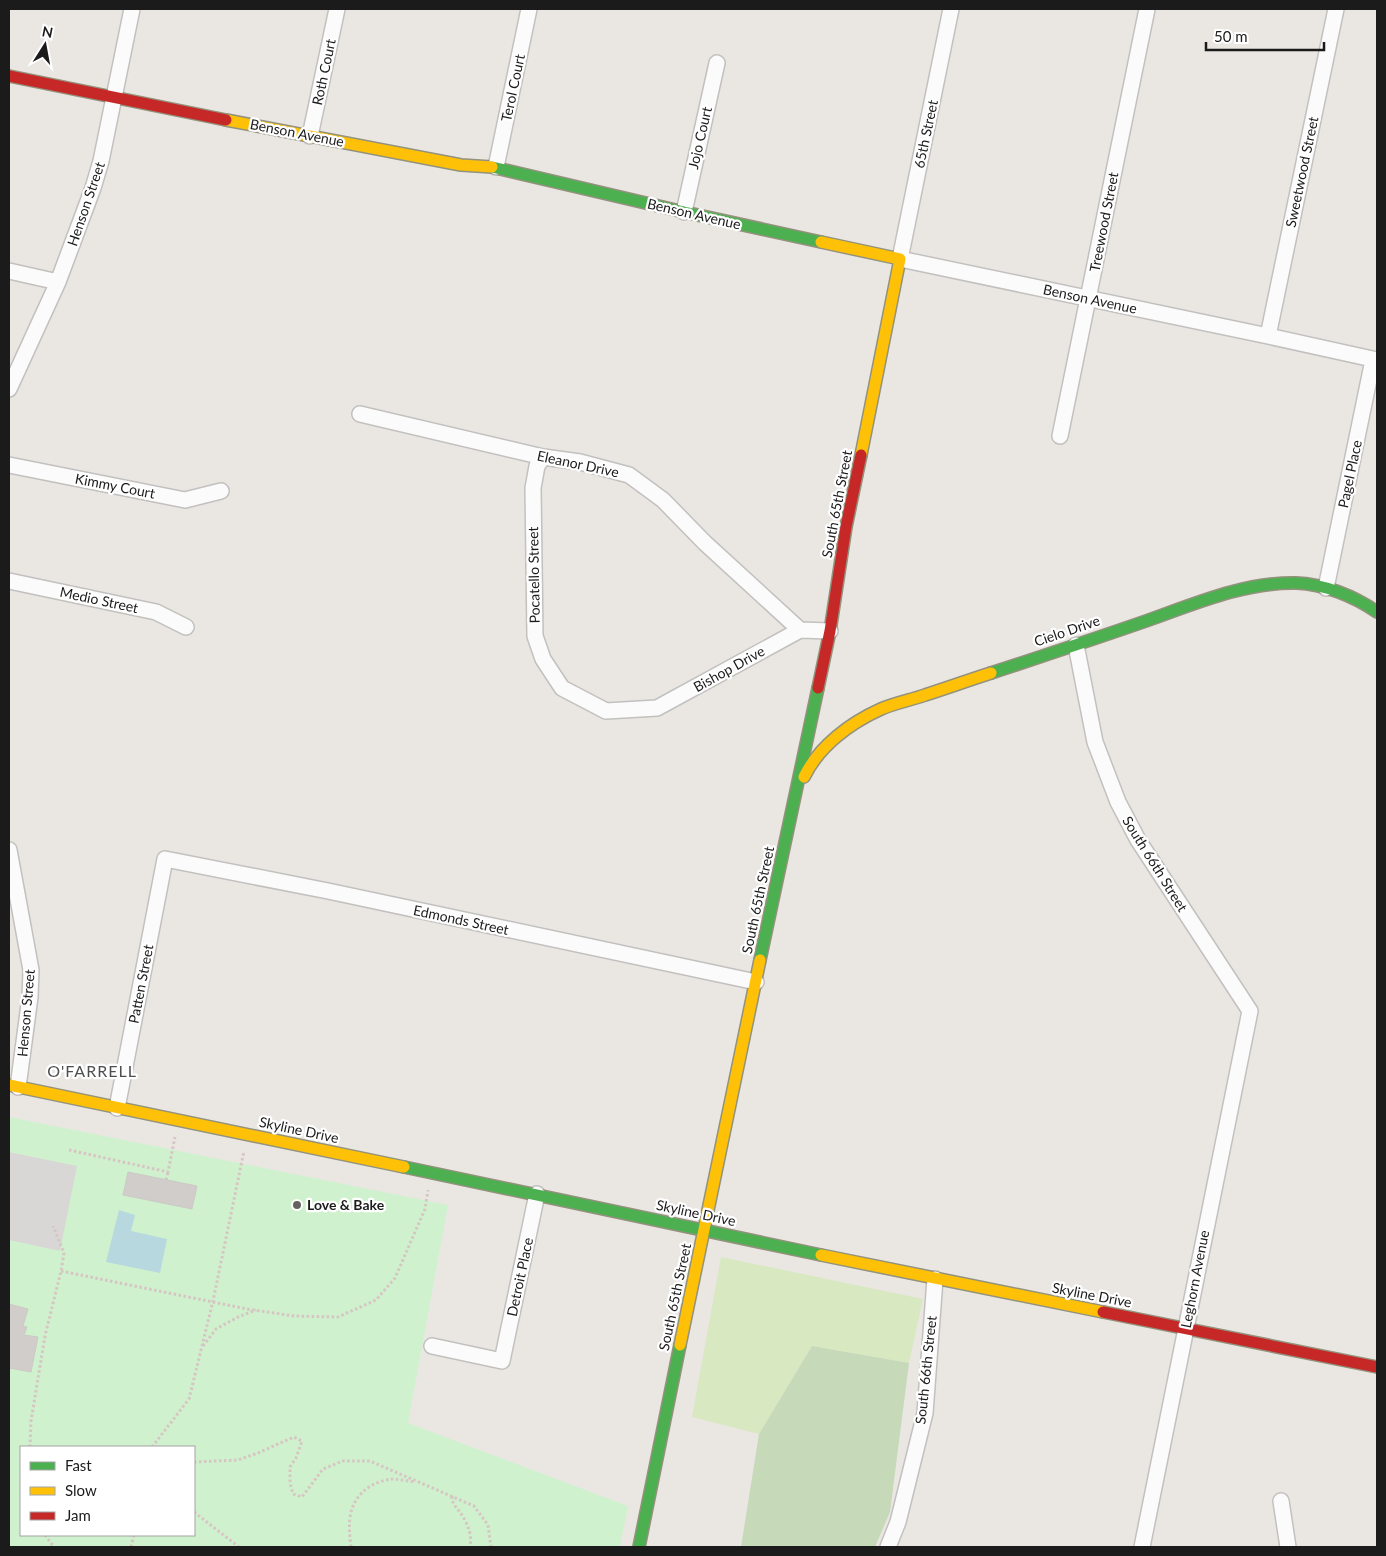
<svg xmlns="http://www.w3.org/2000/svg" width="1386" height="1556" font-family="Lato,sans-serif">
<rect width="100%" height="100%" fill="#eae7e3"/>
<path fill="#d8e8c0" d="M721,1257L923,1299L909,1363L812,1346L759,1434L692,1417Z"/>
<path fill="#c6d9b8" d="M812,1346L909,1363L890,1512L875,1547H741L759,1434Z"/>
<path fill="#d0f1ce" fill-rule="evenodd" d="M9,1117L448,1205L408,1423L628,1506L620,1547H9ZM21,1447H194V1535H21Z"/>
<path fill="#d8d7d5" d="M9,1152L77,1166L60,1251L9,1240Z"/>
<path fill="#b6d8de" d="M119,1210L135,1215L131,1231L167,1239L160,1273L106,1262Z"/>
<path fill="#d0cdca" stroke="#cdc9c5" d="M128,1172L197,1186L192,1209L123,1195Z
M9,1304L28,1309L23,1326L27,1327L24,1335L38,1337L31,1372L9,1368Z"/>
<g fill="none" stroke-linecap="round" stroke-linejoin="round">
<defs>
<path id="street" d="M951,9L900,259L1268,336L1377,360
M310,136L337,9
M496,167L529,9
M684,212L717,63
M9,271L58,282
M1268,336L1336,9
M9,389L58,282L93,188L101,161L132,9
M360,414L543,457L580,462L629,475L663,500L705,543L800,630L830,631
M1060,436L1147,9
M543,457L537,466L533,488L535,636L543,659L562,688L606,711L657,708L800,630
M9,465L185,500L221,491
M9,581L156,612L186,627
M1326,588L1373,360
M1076,645L1095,742L1118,802L1138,840L1250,1011L1142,1547
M9,850L31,970L30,997L18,1087
M117,1108L165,859L328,891L756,982
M432,1346L502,1361L537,1194
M1281,1501L1288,1547
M888,1547L898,1522L925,1413L935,1279"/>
<path id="fast" d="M492,167L684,212L821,242
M991,673C1043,656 1094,639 1146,621C1194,604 1244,582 1296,583C1324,584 1354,596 1377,612
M760,960L818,688
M404,1167L821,1255
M639,1547L680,1345"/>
<path id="slow" d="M226,120L461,165L492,167
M821,242L900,259L861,455
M804,777C819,746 850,723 881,709C895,703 911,700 925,695C947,688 969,680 991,673
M9,1085L404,1167
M821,1255L1103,1312
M680,1345L760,960"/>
<path id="jam" d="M9,76L226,120
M818,688L830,631L846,527L861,455
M1103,1312L1377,1367"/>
</defs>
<use href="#street" stroke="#c2c1bf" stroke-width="18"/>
<use href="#fast" stroke="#93927c" stroke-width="14"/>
<use href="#slow" stroke="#93927c" stroke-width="14"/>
<use href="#jam" stroke="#93927c" stroke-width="14"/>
<path stroke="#d6c5c3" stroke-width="3" stroke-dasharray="2.5 2.5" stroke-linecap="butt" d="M69,1150L168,1172L175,1137
M166,1180L168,1172
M61,1271L247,1309L294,1316L338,1317L376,1300L395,1278L425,1209L428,1190
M203,1346L216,1329L238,1317L256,1310
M30,1447L31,1421L45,1336L61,1271L64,1253L53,1226
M152,1447L189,1399L213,1301L244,1151
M194,1462L238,1460L258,1453L294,1437L302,1441L296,1458L290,1467V1483L293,1494L302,1497L323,1469L343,1461H370L474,1506L488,1525L491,1547
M452,1496C452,1506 459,1509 463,1517C469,1526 472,1537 470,1547
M194,1512L239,1547
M45,1535L54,1547
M131,1547L134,1535
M351,1547C348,1524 347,1502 369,1487C375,1483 384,1480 391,1479C399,1479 407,1481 415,1482"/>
<use href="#street" stroke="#fcfbfb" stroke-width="15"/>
<use href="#fast" stroke="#4caf50" stroke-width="11"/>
<use href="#slow" stroke="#ffc107" stroke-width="11"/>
<use href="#jam" stroke="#c62828" stroke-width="11"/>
</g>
<circle fill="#636261" stroke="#fff" stroke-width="2" cx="297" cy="1205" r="5"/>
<g text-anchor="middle" stroke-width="4.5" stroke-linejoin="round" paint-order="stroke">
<g font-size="14" fill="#1b1b1b" stroke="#fff">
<text transform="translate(324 72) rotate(-78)" y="5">Roth Court</text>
<text transform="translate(513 88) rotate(-78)" y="5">Terol Court</text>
<text transform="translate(297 133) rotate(11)" y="5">Benson Avenue</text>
<text transform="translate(926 134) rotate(-78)" y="5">65th Street</text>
<text transform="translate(700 138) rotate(-77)" y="5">Jojo Court</text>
<text transform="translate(1302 172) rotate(-78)" y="5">Sweetwood Street</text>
<text transform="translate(86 204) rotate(-71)" y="5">Henson Street</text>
<text transform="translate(694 214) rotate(13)" y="5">Benson Avenue</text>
<text transform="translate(1104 222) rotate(-79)" y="5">Treewood Street</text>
<text transform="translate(1090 299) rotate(12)" y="5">Benson Avenue</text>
<text transform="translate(578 464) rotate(12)" y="5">Eleanor Drive</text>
<text transform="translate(1350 474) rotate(-78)" y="5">Pagel Place</text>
<text transform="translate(115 486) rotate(11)" y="5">Kimmy Court</text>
<text transform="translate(837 504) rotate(-79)" y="5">South 65th Street</text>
<text transform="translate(534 575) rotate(-91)" y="5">Pocatello Street</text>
<text transform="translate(99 600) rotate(12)" y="5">Medio Street</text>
<text transform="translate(1067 631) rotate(-19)" y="5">Cielo Drive</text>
<text transform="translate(729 669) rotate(-29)" y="5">Bishop Drive</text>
<text transform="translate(1155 864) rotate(58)" y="5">South 66th Street</text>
<text transform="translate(758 900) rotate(-78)" y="5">South 65th Street</text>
<text transform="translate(461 920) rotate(12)" y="5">Edmonds Street</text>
<text transform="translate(141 984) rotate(-79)" y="5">Patten Street</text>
<text transform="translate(26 1013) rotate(-85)" y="5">Henson Street</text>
<text transform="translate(299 1130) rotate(12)" y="5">Skyline Drive</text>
<text transform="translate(696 1213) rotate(12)" y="5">Skyline Drive</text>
<text transform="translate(520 1277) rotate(-78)" y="5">Detroit Place</text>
<text transform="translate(1195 1279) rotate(-79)" y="5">Leghorn Avenue</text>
<text transform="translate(1092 1295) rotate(11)" y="5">Skyline Drive</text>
<text transform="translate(675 1297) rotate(-78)" y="5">South 65th Street</text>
<text transform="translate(926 1370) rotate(-84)" y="5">South 66th Street</text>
</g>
<g font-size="14" font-weight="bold" fill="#1b1b1b" stroke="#fff" text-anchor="start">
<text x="307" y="1210">Love &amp; Bake</text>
</g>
<g font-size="16" letter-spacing="1" fill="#4e4e4e" stroke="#fff">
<text x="92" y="1077">O'FARRELL</text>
</g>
</g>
<rect width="1386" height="1556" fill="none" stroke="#1b1b1b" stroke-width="20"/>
<rect x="20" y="1446" width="175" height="90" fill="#ffffff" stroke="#a4a4a4"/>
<rect x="30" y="1462" width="25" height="8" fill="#4caf50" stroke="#a4a4a4"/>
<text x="65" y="1471" font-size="15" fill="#1b1b1b">Fast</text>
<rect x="30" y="1487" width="25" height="8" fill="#ffc107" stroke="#a4a4a4"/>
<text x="65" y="1496" font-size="15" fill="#1b1b1b">Slow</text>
<rect x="30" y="1512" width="25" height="8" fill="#c62828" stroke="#a4a4a4"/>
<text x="65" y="1521" font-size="15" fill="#1b1b1b">Jam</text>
<g transform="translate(45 45) rotate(11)" stroke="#ffffff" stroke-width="4" paint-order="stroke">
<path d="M0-4L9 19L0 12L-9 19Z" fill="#1b1b1b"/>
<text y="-8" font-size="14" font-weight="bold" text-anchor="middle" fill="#1b1b1b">N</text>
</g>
<path d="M1206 42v8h118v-8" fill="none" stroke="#1b1b1b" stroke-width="2.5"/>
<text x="1214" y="42" font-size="15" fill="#1b1b1b" stroke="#ffffff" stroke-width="4" paint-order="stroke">50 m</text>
</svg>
